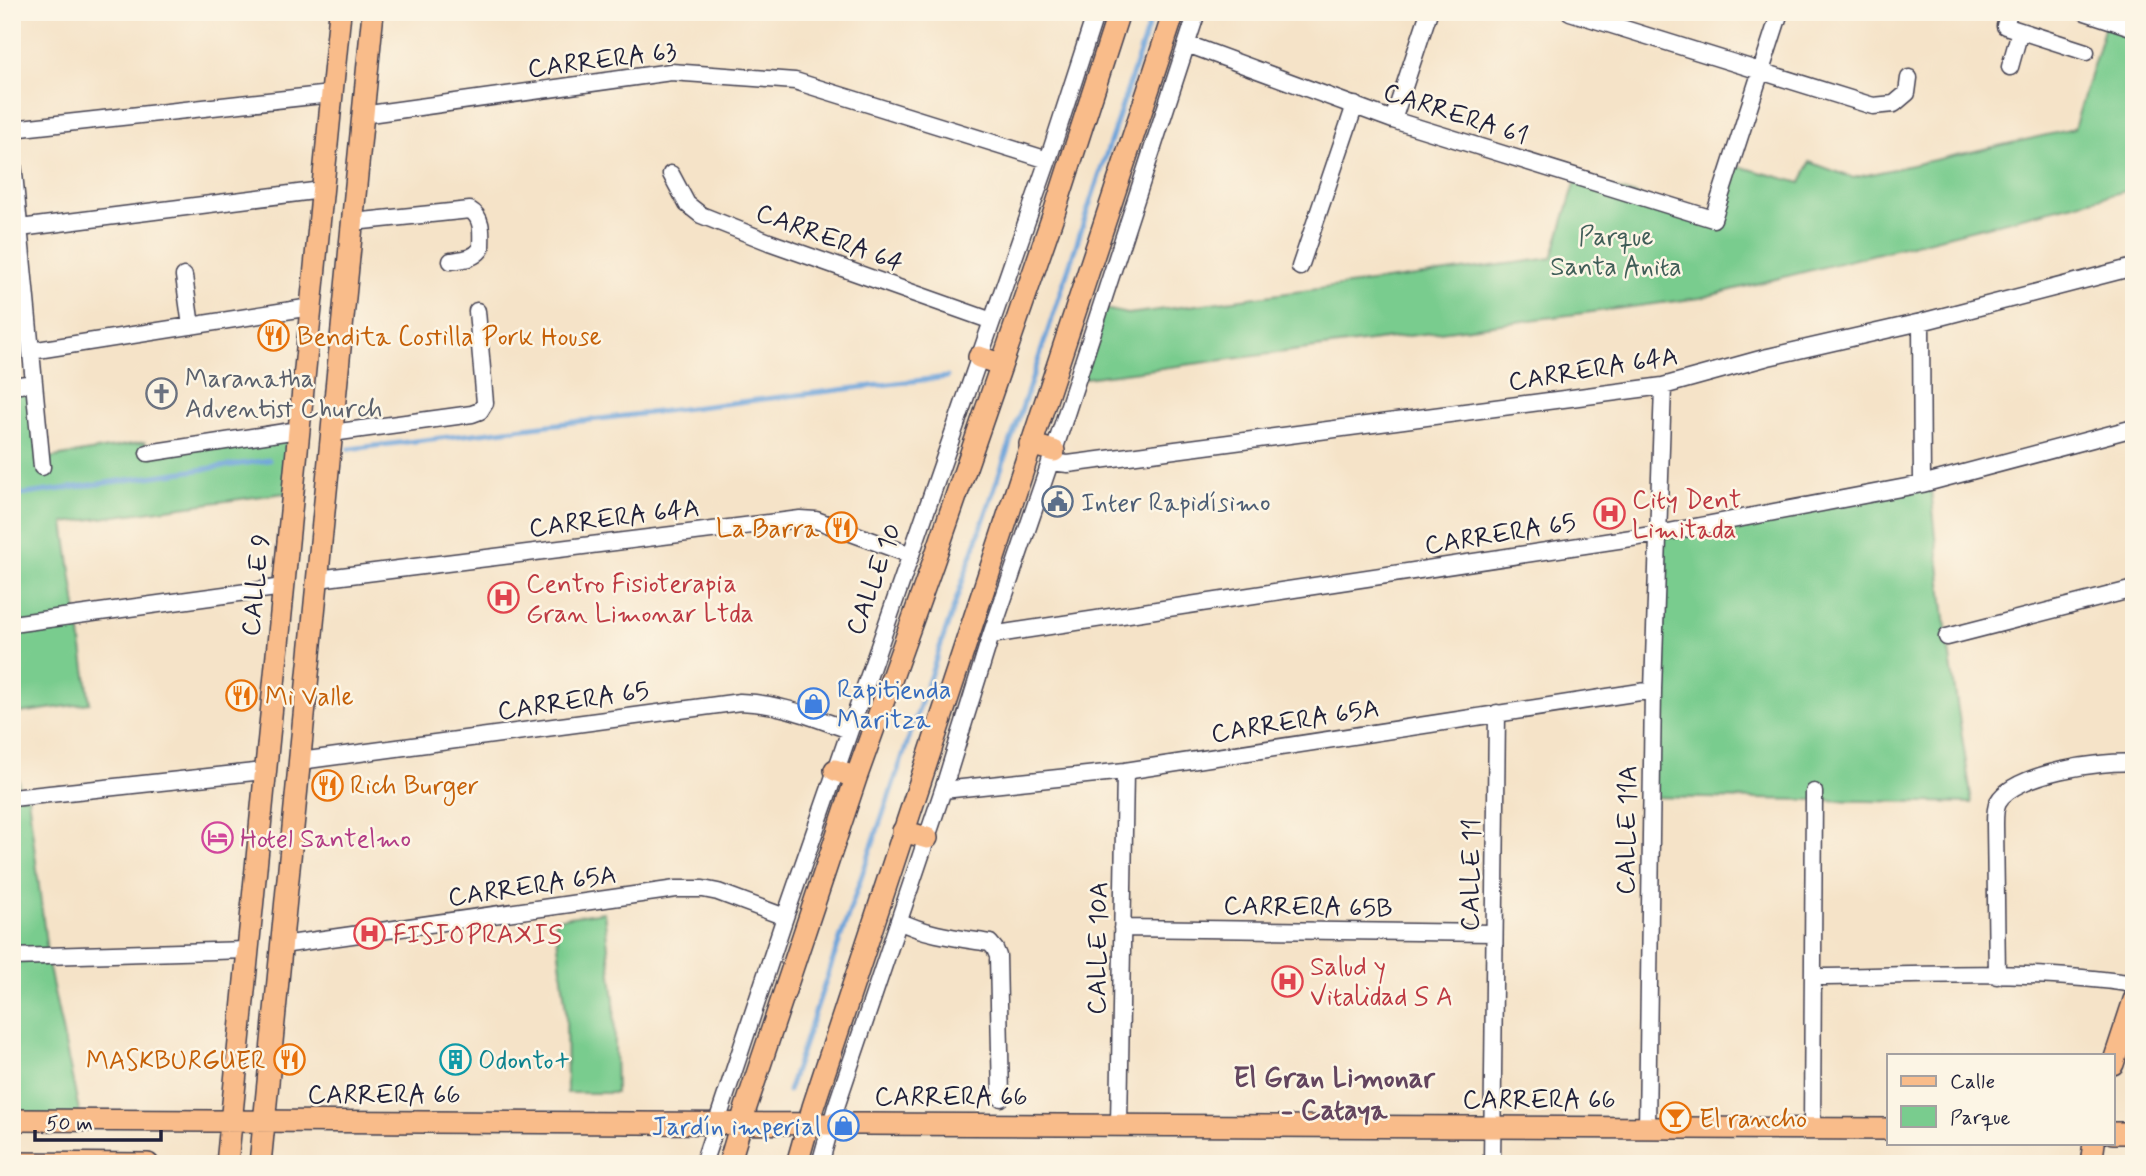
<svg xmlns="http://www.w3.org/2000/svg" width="2146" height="1176" font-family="Mynerve,sans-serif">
<rect width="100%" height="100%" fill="#fcf5e5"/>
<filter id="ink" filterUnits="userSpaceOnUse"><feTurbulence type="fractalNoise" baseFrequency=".0143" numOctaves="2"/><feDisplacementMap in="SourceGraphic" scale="14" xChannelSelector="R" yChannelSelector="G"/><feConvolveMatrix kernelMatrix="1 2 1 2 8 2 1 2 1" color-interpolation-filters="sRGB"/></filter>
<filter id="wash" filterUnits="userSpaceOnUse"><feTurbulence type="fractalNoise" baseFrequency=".00686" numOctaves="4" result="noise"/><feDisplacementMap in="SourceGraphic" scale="28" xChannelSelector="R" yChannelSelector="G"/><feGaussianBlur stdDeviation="1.57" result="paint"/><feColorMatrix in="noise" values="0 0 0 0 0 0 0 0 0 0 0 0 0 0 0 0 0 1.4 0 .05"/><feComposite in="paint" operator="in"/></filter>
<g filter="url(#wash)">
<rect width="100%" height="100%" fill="#f5e3c8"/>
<path fill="#79cc8e" stroke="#4e7764" stroke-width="2" d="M2107,19L2134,28V189L1700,298L1077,379L1100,308L1128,314L1552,258L1577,177L1713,219L1730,164L1801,183L1810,162L1853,178L2074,129Z
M34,383L42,459L145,442L148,452L298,430L292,492L64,523L90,703L12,714V386Z
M1930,481L1947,637L1972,803L1651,797L1658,534Z
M12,726L20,796H28L49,968L81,1120H12Z
M604,912L614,1001L616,1093H567L566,1011L555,919Z"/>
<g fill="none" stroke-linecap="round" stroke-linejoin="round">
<path stroke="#6ba3da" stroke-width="5" d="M349,449L947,377
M12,496L269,460
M788,1091L1035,370L1153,12"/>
</g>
</g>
<g filter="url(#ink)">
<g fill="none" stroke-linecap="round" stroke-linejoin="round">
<defs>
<path id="minor" d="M1570,12L1873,106L1894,104L1907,93L1909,78
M2009,12L2005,26L2086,52
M2085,12L2134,28
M1187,44L1393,120L1713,219L1780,12
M2010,67L2020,31
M362,115L671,72L795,81L1048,160
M1393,120L1429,12
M12,129L331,94
M12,152L42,467
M671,174L687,204L701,215L769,242L992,321
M353,222L470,210C484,218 481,235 481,249C473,259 464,259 451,261
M12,229L322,190
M1300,267L1355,105
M184,276L191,326
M1921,322L1922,484
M31,351L311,307
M12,386L34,383
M332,433L472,414L480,411L485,403L477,311
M148,453L298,430
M1050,462L1068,464L1663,386L1768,357L1921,322L2134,267
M318,579L800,519L816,520L911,555
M12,624L283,587
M991,635L1658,534L1922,484L2134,428
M1947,637L2134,589
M300,761L740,702C780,703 811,717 849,730
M943,790L1125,771L1653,690
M12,798L264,771
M899,921C927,935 958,938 990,943L995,949L998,956L1001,1098
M1122,928L1494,933
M282,945L676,889H703L718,892L785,917
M12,957L247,950
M1997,976L1995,824C1995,818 1995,808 1998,802C2014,773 2103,760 2134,763
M1813,977C1917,976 2030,968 2134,984
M1119,1125L1125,771
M1647,1128L1653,690L1663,386
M1812,1128L1814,792
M703,1164L785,917L1048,160L1096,12
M820,1164L836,1107L943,790L991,635L1054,451L1197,12
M1492,1164L1497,713"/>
<path id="major" d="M979,357L1000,364
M1030,444L1054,451
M835,770L856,778
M903,831L927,838
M2113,1064L2134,1000
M12,1120L1889,1129
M2113,1133H2134
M12,1163L148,1164
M227,1164L340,12
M260,1164L373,12
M729,1164L746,1107L856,778L933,563L1055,210L1119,12
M797,1164L813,1107L1174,12
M2091,1164L2094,1143"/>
</defs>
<use href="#minor" stroke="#423f50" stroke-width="19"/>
<use href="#major" stroke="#423f50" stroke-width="24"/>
<use href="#minor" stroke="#fff" stroke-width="16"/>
<use href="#major" stroke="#f9bc8a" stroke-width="21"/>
</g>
</g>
<defs>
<symbol id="restaurant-ring" viewBox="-11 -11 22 22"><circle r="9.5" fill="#fcf5e5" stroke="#e8710a" stroke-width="1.5"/><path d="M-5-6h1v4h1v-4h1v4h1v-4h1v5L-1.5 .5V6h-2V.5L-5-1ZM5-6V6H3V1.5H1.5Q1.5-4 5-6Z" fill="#e8710a"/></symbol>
<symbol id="church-ring" viewBox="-11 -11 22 22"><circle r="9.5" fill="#fcf5e5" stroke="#6b7280" stroke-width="1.5"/><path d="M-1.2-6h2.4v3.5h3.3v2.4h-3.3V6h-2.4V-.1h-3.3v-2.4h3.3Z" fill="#6b7280"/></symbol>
<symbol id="civic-ring" viewBox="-11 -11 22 22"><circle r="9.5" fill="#fcf5e5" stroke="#5c6f8a" stroke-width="1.5"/><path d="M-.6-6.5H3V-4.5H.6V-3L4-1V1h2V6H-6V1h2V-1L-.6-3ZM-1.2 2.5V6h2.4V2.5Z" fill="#5c6f8a"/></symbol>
<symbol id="hospital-ring" viewBox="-11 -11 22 22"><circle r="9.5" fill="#fcf5e5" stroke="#e0444e" stroke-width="1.5"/><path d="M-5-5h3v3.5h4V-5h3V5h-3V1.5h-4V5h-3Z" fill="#e0444e"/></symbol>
<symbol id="shop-ring" viewBox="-11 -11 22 22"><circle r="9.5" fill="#fcf5e5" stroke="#3f7fe0" stroke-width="1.5"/><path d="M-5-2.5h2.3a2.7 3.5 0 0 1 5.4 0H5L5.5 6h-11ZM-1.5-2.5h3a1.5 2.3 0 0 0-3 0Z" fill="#3f7fe0"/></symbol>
<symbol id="hotel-ring" viewBox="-11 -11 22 22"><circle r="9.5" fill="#fcf5e5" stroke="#d1479c" stroke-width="1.5"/><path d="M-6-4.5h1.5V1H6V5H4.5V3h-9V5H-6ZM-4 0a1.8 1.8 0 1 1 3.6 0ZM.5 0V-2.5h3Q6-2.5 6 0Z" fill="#d1479c"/></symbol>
<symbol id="building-ring" viewBox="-11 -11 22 22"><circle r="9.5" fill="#fcf5e5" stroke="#0f9aa8" stroke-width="1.5"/><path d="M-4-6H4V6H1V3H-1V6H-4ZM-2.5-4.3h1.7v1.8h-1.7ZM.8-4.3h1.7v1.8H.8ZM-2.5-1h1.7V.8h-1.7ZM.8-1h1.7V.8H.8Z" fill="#0f9aa8"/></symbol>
<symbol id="bar-ring" viewBox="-11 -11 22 22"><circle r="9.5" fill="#fcf5e5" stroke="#e8710a" stroke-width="1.5"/><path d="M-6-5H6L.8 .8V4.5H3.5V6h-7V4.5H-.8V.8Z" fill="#e8710a"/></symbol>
</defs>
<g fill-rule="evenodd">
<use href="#restaurant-ring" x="256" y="318" width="35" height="35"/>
<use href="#church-ring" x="144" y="376" width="35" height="35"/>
<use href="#civic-ring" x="1040" y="484" width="35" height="35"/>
<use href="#hospital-ring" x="1592" y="496" width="35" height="35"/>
<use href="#restaurant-ring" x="824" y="510" width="35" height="35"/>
<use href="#hospital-ring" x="486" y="580" width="35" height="35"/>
<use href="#restaurant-ring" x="224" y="678" width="35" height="35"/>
<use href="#shop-ring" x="796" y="686" width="35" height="35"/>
<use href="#restaurant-ring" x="310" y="768" width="35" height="35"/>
<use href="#hotel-ring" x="200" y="820" width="35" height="35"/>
<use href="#hospital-ring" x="352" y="916" width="35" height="35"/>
<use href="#hospital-ring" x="1270" y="964" width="35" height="35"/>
<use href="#restaurant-ring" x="272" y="1042" width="35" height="35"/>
<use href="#building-ring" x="438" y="1042" width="35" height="35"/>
<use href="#bar-ring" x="1658" y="1100" width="35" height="35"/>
<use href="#shop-ring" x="826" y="1108" width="35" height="35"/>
</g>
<g text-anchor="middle" stroke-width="5" stroke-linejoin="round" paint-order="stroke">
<g font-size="26" fill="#22223b" stroke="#fcf5e5">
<text transform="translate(602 59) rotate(-7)" y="9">CARRERA 63</text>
<text transform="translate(1456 113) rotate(18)" y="9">CARRERA 61</text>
<text transform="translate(830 237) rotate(20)" y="9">CARRERA 64</text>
<text transform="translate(1593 368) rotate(-9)" y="9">CARRERA 64A</text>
<text transform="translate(614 517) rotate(-7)" y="9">CARRERA 64A</text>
<text transform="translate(1500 533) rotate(-9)" y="9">CARRERA 65</text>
<text transform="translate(873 579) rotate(-70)" y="9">CALLE 10</text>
<text transform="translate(255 585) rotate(-84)" y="9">CALLE 9</text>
<text transform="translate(573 700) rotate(-8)" y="9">CARRERA 65</text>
<text transform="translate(1295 720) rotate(-9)" y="9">CARRERA 65A</text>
<text transform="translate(1626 830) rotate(-89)" y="9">CALLE 11A</text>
<text transform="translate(1470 875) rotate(-89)" y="9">CALLE 11</text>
<text transform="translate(532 885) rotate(-8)" y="9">CARRERA 65A</text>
<text transform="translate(1308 906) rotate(1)" y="9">CARRERA 65B</text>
<text transform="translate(1097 948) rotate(-89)" y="9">CALLE 10A</text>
<text x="384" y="1103">CARRERA 66</text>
<text x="951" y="1105">CARRERA 66</text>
<text x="1539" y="1108">CARRERA 66</text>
</g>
<g font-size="26" fill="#405e58" stroke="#fcf5e5">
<text x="1616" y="245">Parque<tspan x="1616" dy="30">Santa Anita</tspan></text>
</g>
<g font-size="26" fill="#c56008" stroke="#fcf5e5" text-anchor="start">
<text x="297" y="345">Bendita Costilla Pork House</text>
<text x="819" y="537" text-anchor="end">La Barra</text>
<text x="265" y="705">Mi Valle</text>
<text x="350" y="794">Rich Burger</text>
<text x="266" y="1069" text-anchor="end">MASKBURGUER</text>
<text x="1699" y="1127">El rancho</text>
</g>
<g font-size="26" fill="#5b616d" stroke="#fcf5e5" text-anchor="start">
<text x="185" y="387">Maranatha<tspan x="185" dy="30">Adventist Church</tspan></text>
</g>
<g font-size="26" fill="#be3a42" stroke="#fcf5e5" text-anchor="start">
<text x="1632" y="508">City Dent<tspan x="1632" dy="30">Limitada</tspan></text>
<text x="526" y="592">Centro Fisioterapia<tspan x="526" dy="30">Gran Limonar Ltda</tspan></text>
<text x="393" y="943">FISIOPRAXIS</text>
<text x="1310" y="975">Salud y<tspan x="1310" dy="30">Vitalidad S A</tspan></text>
</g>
<g font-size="26" fill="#4e5e75" stroke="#fcf5e5" text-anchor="start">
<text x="1081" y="511">Inter Rapidísimo</text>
</g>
<g font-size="26" fill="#366cbe" stroke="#fcf5e5" text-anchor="start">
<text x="837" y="698">Rapitienda<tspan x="837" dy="30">Maritza</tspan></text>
<text x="821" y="1135" text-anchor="end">Jardín imperial</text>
</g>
<g font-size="26" fill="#b23c85" stroke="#fcf5e5" text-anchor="start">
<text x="240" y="847">Hotel Santelmo</text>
</g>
<g font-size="26" fill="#0d838f" stroke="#fcf5e5" text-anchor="start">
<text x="478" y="1069">Odonto+</text>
</g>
<g font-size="28" font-weight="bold" fill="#64465f" stroke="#fcf5e5">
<text x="1334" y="1087">El Gran Limonar<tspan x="1334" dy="32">- Cataya</tspan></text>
</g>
</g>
<rect width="2146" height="1176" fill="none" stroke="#fcf5e5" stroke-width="42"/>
<rect x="1887" y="1054" width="228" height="91" fill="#fcf5e5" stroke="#a5a1a1" stroke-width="2"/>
<rect x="1901" y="1076" width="35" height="10" fill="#f9bc8a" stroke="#a5a1a1" stroke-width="2"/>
<text x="1950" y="1088" font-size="21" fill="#22223b">Calle</text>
<rect x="1901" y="1106" width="35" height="21" fill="#79cc8e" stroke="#a5a1a1" stroke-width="2"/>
<text x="1950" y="1124" font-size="21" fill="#22223b">Parque</text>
<path d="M35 1130v10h126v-10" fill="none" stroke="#22223b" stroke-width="3.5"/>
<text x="46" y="1130" font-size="21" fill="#22223b" stroke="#fcf5e5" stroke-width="5" paint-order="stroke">50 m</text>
</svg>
